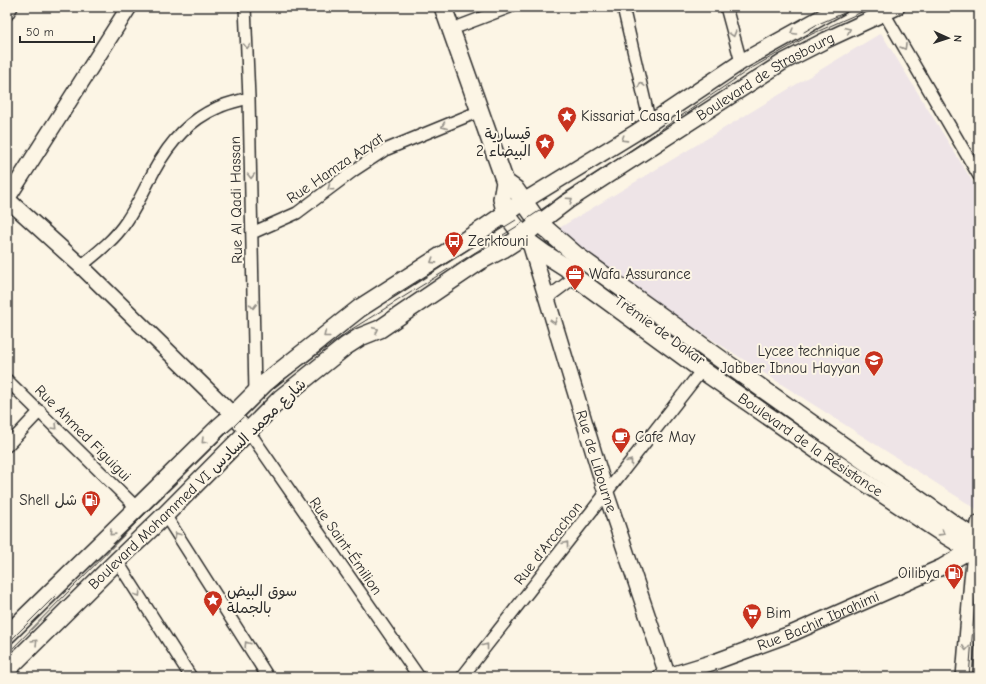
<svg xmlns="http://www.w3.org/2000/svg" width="986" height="684" font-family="'Comic Neue','Playpen Sans Arabic',sans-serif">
<rect width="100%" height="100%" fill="#fcf5e5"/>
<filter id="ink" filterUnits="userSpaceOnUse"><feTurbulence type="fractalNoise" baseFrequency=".025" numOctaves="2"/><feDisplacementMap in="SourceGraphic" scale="8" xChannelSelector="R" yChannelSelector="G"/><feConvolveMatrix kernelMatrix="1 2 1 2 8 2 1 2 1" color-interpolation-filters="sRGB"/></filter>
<g filter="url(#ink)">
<path fill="#eee4e7" d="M881,33L979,192V506L978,510L569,248L551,233Z"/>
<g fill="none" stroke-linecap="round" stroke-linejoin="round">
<defs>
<path id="street" d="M245,7L249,98L255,393
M623,7L650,123
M726,7L741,62
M884,13L979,176
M7,15L12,7
M460,26L510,7
M252,233L297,213L353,171L385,150L480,111
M81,266C97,253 114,240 126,222C137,206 145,188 154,171C168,145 189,120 217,108C227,103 238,101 249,98
M547,298L575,277
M7,380L137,508
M248,432L254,439L419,677
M7,446L40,411
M165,515L268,677
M117,561L191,677
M462,677L702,370"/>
<g id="secondary">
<path d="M7,199L81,266L230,412L248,432"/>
<path d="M7,199L129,7"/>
<path d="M524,201L635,133L741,62L840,7"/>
<path id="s1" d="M539,223L568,201L783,62L826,40L897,7"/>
<path id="s2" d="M530,243L606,493L668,677"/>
<path id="s3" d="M660,677L668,676L717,661L793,633L942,567L971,550"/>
<path d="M964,677L972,579L979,523"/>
</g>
<g id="primary">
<path id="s4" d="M443,7L505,182L502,199L506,214L516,227L523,236L530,243L545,254L567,268L575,277L702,370L830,459L942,533L967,548L979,552"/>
<path d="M505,182L515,189L539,223L576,255L726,363L969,535L979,540"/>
<path d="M7,635L137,508L219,427L233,415L265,383L360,308L483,229L524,201"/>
<path d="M7,670L117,561L165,515L281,398L346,346L360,337L380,329L480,261L503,249L523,236L539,223"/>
</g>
</defs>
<use href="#street" stroke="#2b2b2b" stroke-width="14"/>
<use href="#secondary" stroke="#2b2b2b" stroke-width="18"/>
<use href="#primary" stroke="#2b2b2b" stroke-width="20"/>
<use href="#street" stroke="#fcf5e5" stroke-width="11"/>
<use href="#secondary" stroke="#fcf5e5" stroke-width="15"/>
<use href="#primary" stroke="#fcf5e5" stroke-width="17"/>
<path stroke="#2b2b2b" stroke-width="1" d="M804,32L816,25L858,7
M392,297L454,258L516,220
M7,644L56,595
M7,654L142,517L239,421L280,382L352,329L516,227L533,215L600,171L750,69L812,34L873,7
M969,677L979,550
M975,677L979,628"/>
</g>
<defs><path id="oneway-chevron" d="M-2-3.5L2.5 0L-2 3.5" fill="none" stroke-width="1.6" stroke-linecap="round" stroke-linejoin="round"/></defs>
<g stroke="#949088">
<use href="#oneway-chevron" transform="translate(848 30) rotate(-25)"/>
<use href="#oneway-chevron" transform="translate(793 32) rotate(150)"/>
<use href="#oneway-chevron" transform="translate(733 34) rotate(74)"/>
<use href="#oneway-chevron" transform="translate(247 46) rotate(88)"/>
<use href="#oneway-chevron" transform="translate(904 47) rotate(60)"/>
<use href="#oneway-chevron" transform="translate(641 85) rotate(-103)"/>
<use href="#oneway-chevron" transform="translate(444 126) rotate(158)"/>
<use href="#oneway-chevron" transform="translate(624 139) rotate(148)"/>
<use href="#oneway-chevron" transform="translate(251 176) rotate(89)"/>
<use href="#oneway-chevron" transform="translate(330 188) rotate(143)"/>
<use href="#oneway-chevron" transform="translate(570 200) rotate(-34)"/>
<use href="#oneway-chevron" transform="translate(433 261) rotate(147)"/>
<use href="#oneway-chevron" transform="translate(253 306) rotate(89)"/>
<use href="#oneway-chevron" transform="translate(554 321) rotate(73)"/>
<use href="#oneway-chevron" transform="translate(376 330) rotate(-25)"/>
<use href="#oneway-chevron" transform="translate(326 335) rotate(141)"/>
<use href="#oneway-chevron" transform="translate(55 427) rotate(45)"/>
<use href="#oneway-chevron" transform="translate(204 441) rotate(135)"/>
<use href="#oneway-chevron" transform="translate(630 462) rotate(-52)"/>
<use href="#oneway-chevron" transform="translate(112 533) rotate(136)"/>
<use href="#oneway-chevron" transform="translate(942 533) rotate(32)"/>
<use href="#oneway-chevron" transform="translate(177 535) rotate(-123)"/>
<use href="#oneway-chevron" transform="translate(566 544) rotate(-52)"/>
<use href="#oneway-chevron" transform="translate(138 594) rotate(57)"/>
<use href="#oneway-chevron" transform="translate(35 642) rotate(-45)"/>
<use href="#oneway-chevron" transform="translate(247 644) rotate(-123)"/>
<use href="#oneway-chevron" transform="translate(486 646) rotate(-52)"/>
<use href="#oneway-chevron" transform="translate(966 648) rotate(95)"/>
</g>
</g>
<defs>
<symbol id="sight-pin" viewBox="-11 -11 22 30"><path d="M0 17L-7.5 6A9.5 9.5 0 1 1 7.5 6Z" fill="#c8321e" stroke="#fcf5e5"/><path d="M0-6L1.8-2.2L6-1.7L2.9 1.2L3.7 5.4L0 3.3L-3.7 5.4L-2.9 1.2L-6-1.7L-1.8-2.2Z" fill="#fff"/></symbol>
<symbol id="bus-pin" viewBox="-11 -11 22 30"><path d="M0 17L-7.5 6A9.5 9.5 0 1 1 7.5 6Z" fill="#c8321e" stroke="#fcf5e5"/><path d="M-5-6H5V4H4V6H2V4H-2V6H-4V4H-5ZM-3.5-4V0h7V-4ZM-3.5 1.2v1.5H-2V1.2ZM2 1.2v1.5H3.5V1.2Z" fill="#fff"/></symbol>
<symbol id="office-pin" viewBox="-11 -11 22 30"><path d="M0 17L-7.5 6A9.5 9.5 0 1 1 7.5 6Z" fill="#c8321e" stroke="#fcf5e5"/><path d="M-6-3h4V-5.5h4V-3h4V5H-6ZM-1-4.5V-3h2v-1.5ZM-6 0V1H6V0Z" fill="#fff"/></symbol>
<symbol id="university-pin" viewBox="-11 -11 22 30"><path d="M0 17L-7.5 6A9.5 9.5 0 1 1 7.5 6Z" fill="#c8321e" stroke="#fcf5e5"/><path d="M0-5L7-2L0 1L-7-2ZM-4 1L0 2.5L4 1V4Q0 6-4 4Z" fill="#fff"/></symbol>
<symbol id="cafe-pin" viewBox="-11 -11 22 30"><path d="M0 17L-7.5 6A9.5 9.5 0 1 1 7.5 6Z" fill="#c8321e" stroke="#fcf5e5"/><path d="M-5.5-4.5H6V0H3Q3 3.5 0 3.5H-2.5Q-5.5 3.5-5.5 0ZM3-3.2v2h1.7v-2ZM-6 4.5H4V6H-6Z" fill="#fff"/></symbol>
<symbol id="fuel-pin" viewBox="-11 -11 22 30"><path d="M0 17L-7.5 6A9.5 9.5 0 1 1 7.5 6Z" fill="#c8321e" stroke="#fcf5e5"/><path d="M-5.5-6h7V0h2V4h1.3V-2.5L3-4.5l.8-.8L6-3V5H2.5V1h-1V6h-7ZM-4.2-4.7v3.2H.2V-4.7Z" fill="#fff"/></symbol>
<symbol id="supermarket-pin" viewBox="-11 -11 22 30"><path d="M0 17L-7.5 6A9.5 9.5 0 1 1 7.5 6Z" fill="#c8321e" stroke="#fcf5e5"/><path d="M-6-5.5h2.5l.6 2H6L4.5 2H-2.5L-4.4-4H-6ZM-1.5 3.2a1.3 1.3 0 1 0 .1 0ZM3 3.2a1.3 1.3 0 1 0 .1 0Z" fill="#fff"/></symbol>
</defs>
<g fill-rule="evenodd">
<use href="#sight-pin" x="556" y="105" width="22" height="30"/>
<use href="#sight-pin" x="534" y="132" width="22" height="30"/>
<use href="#bus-pin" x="443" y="230" width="22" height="30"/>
<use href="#office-pin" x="564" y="263" width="22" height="30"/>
<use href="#university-pin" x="863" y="349" width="22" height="30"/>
<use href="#cafe-pin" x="610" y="426" width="22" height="30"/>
<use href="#fuel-pin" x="80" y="489" width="22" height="30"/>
<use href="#fuel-pin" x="943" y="562" width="22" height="30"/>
<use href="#sight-pin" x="202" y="589" width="22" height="30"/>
<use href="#supermarket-pin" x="741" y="602" width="22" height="30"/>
</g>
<g text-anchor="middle" stroke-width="4" stroke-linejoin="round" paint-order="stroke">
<g font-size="15" fill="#2b2b2b" stroke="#fcf5e5">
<text dy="5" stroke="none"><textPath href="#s1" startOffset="270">Boulevard de Strasbourg</textPath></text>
<text transform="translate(335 168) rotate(-34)" y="5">Rue Hamza Azyat</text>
<text transform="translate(236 200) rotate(-91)" y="5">Rue Al Qadi Hassan</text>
<text transform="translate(660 330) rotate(36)" y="5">Trémie de Dakar</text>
<text transform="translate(83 433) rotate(45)" y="5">Rue Ahmed Figuigui</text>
<text dy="5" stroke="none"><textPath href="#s4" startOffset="602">Boulevard de la Résistance</textPath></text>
<text dy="5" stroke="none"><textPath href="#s2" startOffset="228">Rue de Libourne</textPath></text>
<text transform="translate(197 484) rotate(-44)" y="5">Boulevard Mohammed VI شارع محمد السادس</text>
<text transform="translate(548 543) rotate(-52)" y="5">Rue d'Arcachon</text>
<text transform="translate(346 546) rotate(55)" y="5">Rue Saint-Émilion</text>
<text dy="5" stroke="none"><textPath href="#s3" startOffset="168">Rue Bachir Ibrahimi</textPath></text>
</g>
<g font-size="15" fill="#2b2b2b" stroke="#fcf5e5" text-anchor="start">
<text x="581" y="121">Kissariat Casa 1</text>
<text x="531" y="139" text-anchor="end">قيسارية<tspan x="531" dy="17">البيضاء 2</tspan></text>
<text x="468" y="246">Zerktouni</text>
<text x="589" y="279">Wafa Assurance</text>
<text x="860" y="356" text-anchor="end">Lycee technique<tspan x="860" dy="17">Jabber Ibnou Hayyan</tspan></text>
<text x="635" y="442">Cafe May</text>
<text x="77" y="505" text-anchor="end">Shell شل</text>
<text x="940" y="578" text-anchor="end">Oilibya</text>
<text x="227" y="596">سوق البيض<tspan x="227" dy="17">بالجملة</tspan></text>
<text x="766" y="618">Bim</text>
</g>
</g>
<rect width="986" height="684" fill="none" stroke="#fcf5e5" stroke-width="24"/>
<rect x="12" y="12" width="962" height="660" fill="none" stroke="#2b2b2b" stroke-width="1.5" filter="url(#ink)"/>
<g transform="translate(948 38) rotate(93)" stroke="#fcf5e5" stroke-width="3" paint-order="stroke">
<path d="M0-3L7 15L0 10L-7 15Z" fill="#2b2b2b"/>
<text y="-6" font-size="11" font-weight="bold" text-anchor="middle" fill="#2b2b2b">N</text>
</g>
<path d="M20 36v6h74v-6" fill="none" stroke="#2b2b2b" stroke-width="2"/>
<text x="26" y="36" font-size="12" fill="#2b2b2b" stroke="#fcf5e5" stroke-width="3" paint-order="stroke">50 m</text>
</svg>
